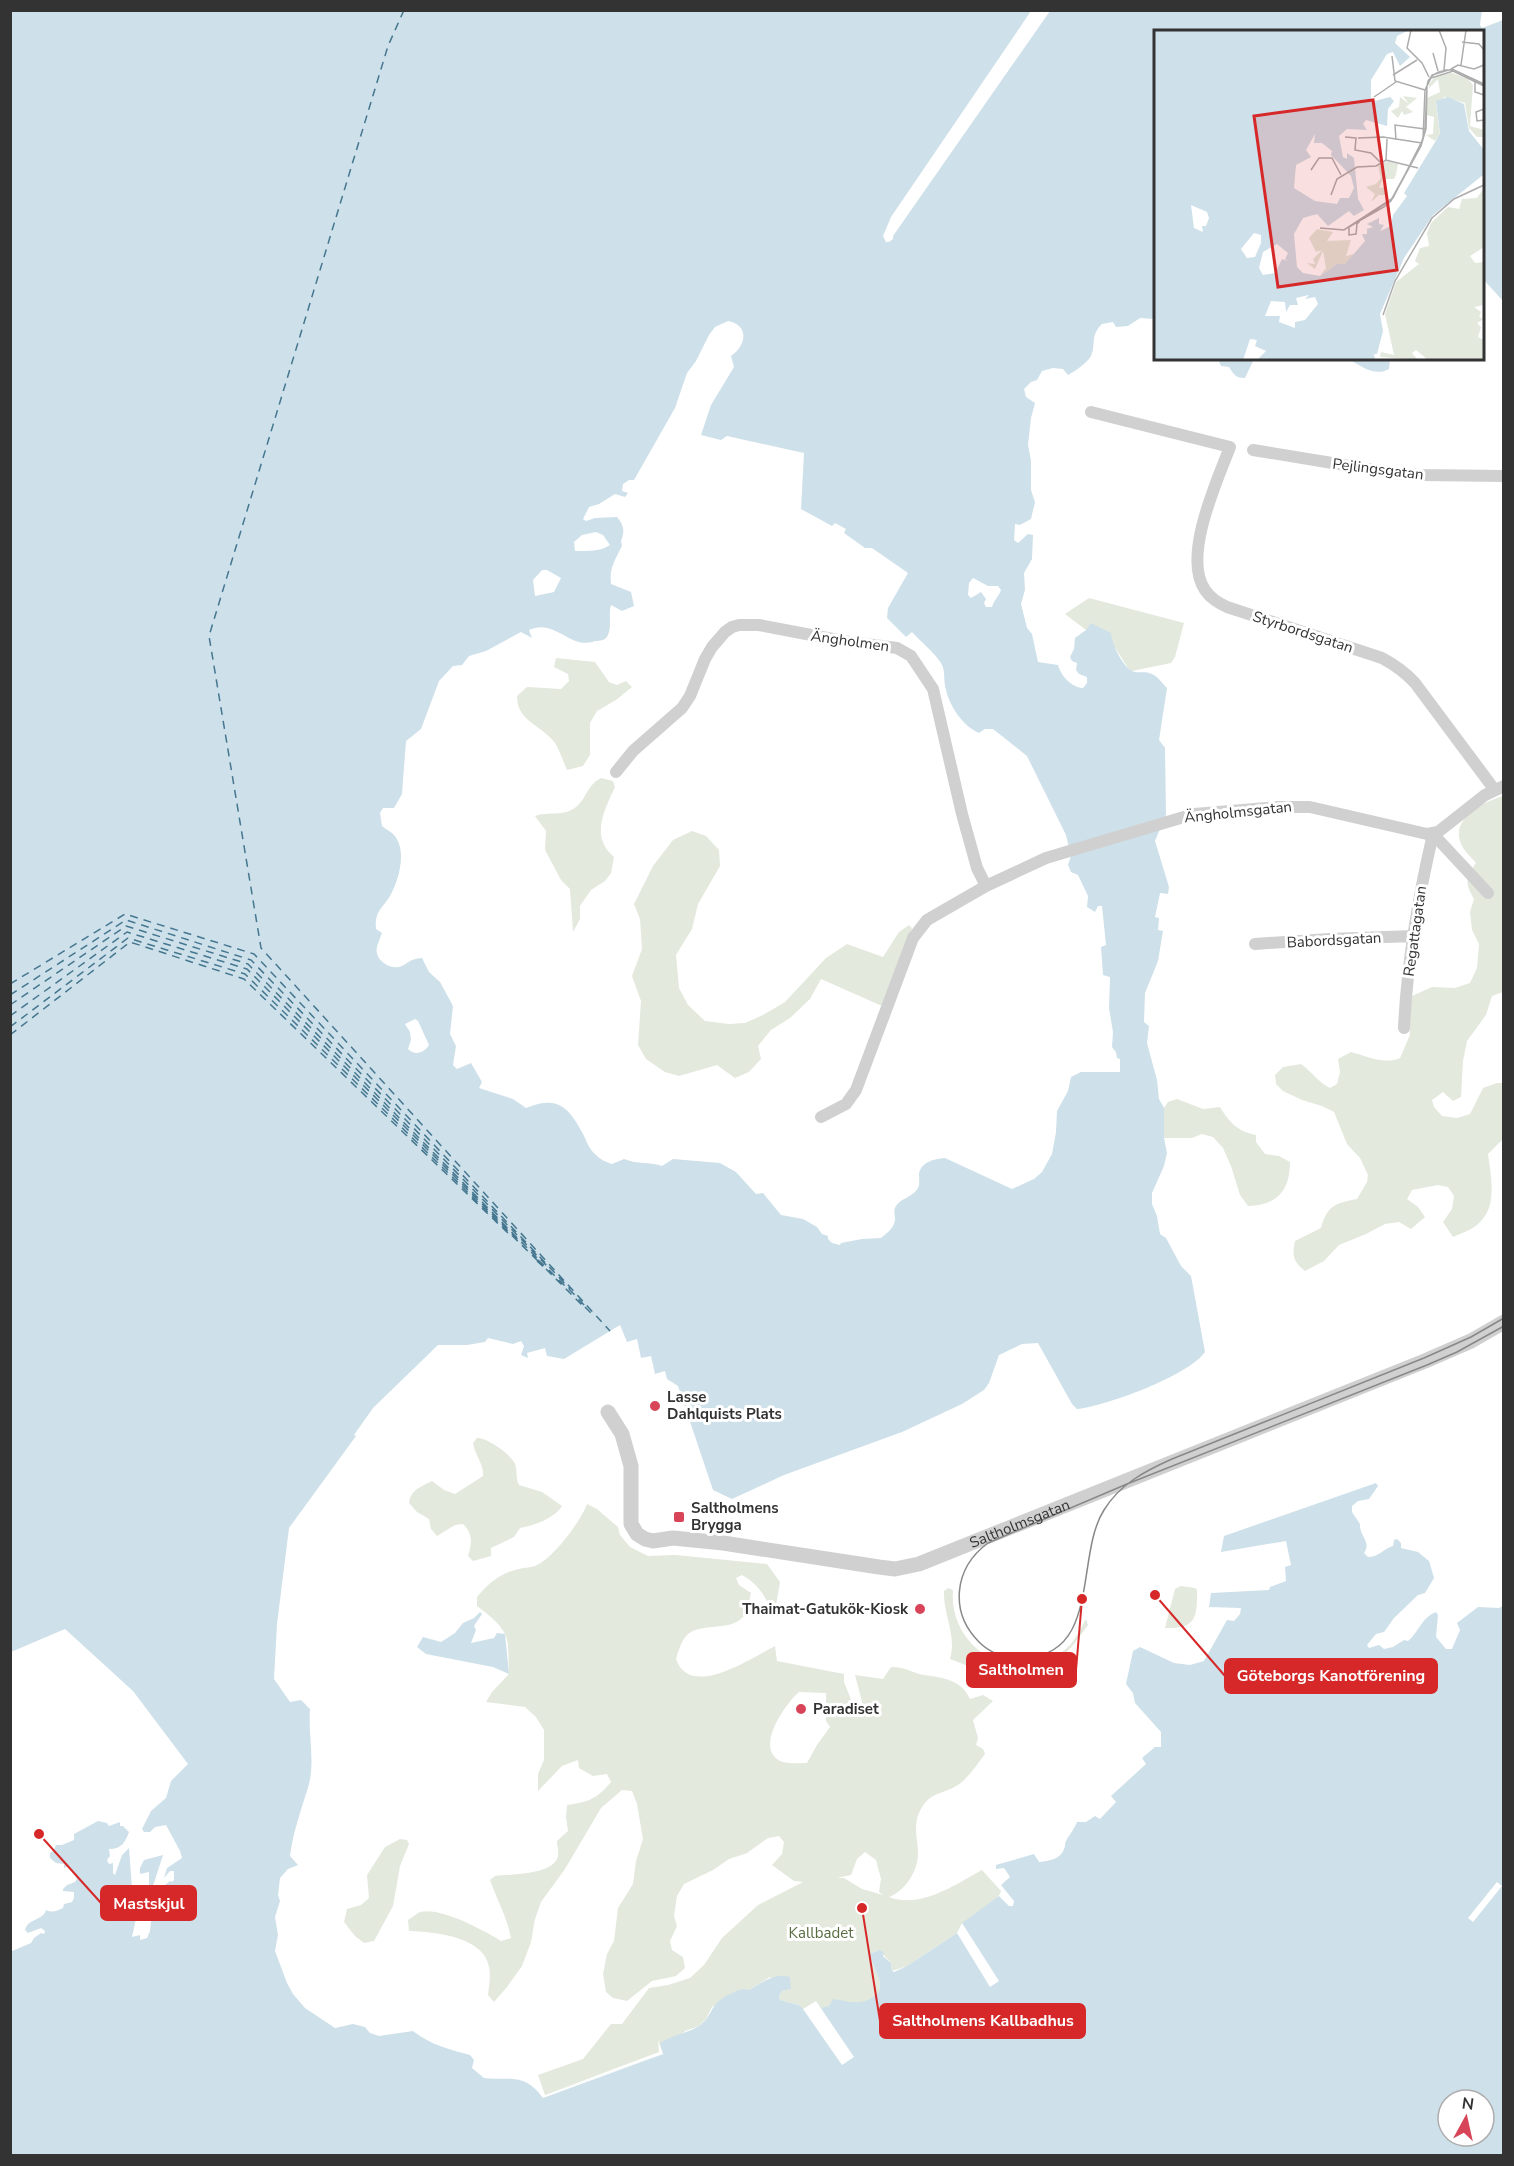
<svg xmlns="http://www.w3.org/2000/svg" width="1514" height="2166" font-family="'Nunito Sans',sans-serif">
<rect width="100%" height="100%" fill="#fff"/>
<path fill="#e3e9dd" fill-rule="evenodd" d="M1089,598L1184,623L1175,657L1171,663L1132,671L1128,668L1112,643L1086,630L1065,614Z
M556,658L595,662L609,682L617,685L626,681L632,687L616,700L597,711L590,723V755L583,766L567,770C563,761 560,751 555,743C542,725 517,722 517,696L527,687L561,689L569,681L568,674L554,667Z
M601,778L613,781L615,787C604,811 590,837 614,857L611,873L605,881L591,890L580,906V919L573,932L570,889L561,880L545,850L546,831L535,816C548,811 564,817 576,807C587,798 587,785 601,778Z
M1503,796V992L1492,996L1486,1015L1467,1041L1463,1061L1461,1097L1453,1101L1443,1092L1432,1100L1434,1107L1442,1116L1457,1118L1470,1114L1483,1088L1497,1083H1503V1139L1488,1154C1491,1177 1498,1207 1478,1224C1472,1230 1461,1233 1453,1237L1443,1222L1452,1209L1454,1196L1448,1187L1438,1185L1412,1190L1407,1199L1418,1207L1425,1217L1411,1229L1399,1222L1385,1224L1366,1234L1339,1245L1324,1261L1305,1271C1293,1262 1292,1255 1295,1241L1321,1228C1327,1206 1335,1203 1357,1199L1367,1182L1368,1175L1360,1158L1347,1144L1334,1112L1322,1106L1302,1100L1283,1091L1276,1084L1275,1075L1283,1067L1301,1064C1312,1072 1319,1083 1330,1088L1337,1084L1340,1072L1338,1059L1351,1052C1366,1056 1385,1065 1400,1058L1410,1035L1409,1016L1412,996L1432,987L1455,988L1470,983L1477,968L1479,944L1472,930L1470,912L1474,899C1465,883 1465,878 1476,863C1471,857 1464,851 1461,844C1450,818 1484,802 1503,796Z
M692,831L706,836L719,850L720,866L698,904L692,929L676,955L679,988L688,1005L705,1021L729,1024L745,1023L763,1015L785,1002L826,958L847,944L883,957L899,932L909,925L912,928L882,1006L821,979L810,999L790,1018L771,1030L758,1046L761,1059L749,1072L735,1078L717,1065L679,1076L665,1072L646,1059L638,1045L641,1001L632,976L642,949L640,919L634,904L653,866L673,840Z
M1177,1099L1203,1109L1220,1107C1230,1123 1237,1131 1256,1135V1142L1265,1154L1279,1156L1290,1162C1290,1191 1277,1205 1248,1206L1240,1195L1231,1166L1223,1148L1213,1137L1202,1134L1192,1138H1164V1108L1168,1102Z
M477,1438C486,1437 509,1453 514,1462C518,1468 515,1478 519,1485L542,1492L562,1506C555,1518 533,1526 520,1528L514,1537L491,1548V1556L473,1561L468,1556C472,1543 473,1534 463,1524L455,1525L437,1536L431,1529L429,1519L417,1512L409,1503C411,1489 421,1487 432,1481L444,1490L455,1494L483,1476C484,1464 475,1456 473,1443Z
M587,1504L597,1509L618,1527L620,1535L630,1547L648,1556L676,1555L767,1564L780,1582L776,1605L772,1607L769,1606C763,1592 756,1583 742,1575L736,1578L739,1585L751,1593C749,1600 749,1610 744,1616C730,1633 700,1621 686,1636C681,1642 678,1652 676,1659C690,1700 751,1658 775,1646L777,1661L844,1674V1682L856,1712V1717L865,1713L855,1675L883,1679L891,1667C903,1666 913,1673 924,1675C943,1678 961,1679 970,1699L983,1695L993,1701L973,1720L978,1738L976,1745L983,1749L985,1754C978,1763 971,1774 962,1782C946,1795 931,1790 921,1809C912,1825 918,1838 918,1854C918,1871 905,1891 889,1897C920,1909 955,1885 982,1870L1001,1891L999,1896L967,1921L957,1933L907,1966L892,1971L891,1963L879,1950L872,1953L870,1956L880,1982L879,1993L870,2001L858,2003L842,2065L799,2005L780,2000L779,1996L782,1991L790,1989L770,1977L749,1990L712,2007L706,2019L699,2026L685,2031L663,2054L545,2095L538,2075L583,2059L611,2024H622L649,1988L668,1985L690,1978L704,1965L722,1938L758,1905L803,1882L794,1881L772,1865L782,1854L784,1842L779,1836L768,1838L747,1853L729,1859L713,1870L684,1884L677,1896L674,1916L677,1926L670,1941L672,1950L683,1957L685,1968L676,1976L652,1981L627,2001L613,1998L606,1992L603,1974L607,1954L614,1941L618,1908L633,1884L636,1861L643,1839L637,1804L632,1791L622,1790L601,1808L565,1869L541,1902L535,1919L531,1942L522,1966L507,1987L494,2002L488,1995C489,1986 491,1975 489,1967C484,1936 433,1932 409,1931L408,1920C412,1918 417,1913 420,1912C441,1907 483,1930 501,1941L511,1938C507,1917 497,1900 490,1880L495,1876C512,1874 554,1875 558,1856C559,1851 557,1845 557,1841L568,1831L566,1817L567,1805C588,1802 597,1799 611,1782L607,1774L593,1776L579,1768L578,1760L562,1766L538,1791V1774L544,1760V1730L536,1717L525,1707L486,1702L492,1692L509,1674C508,1662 510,1644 505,1634C500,1623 486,1613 477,1606V1597C489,1583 500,1573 519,1569C525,1567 532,1568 537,1565C553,1558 581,1521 587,1504ZM799,1692L826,1693V1721L830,1727L817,1745L807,1763C800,1763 790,1764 783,1762C752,1751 785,1704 799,1692ZM865,1852L876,1860L881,1879L879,1892L883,1895L862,1889L844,1878H837L851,1875L857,1859Z
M1181,1586L1195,1588L1197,1590C1197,1617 1197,1629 1165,1628L1175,1589Z
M948,1588L953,1590C948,1652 1022,1692 1069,1646C1076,1639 1081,1628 1086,1619L1088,1625C1065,1657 1058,1667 1017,1673L1016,1682L1004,1680L950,1659C957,1635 943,1615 944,1591Z
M400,1839L407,1840L409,1844L400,1866L393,1906L374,1941L364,1943L355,1936L344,1922L347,1909L361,1905L369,1898L367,1875L385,1847Z"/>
<path fill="#cee0e9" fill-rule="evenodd" d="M1482,10L1480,25L1482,28L1503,20V301L1483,279L1482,32H1156L1155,319L1140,318L1128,326L1116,327L1113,322L1102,324C1090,335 1096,346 1091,356C1087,363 1074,372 1068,375L1063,369L1053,368L1042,371L1037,380L1031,382L1024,389L1026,397L1035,403L1031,418L1028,445L1031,461V490L1035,502L1031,519L1020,525L1015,524L1014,540L1018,543L1028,534L1033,535L1032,559L1024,573L1025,590L1021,604L1027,628L1032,634L1038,662L1058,665C1061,676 1071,687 1083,688L1087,683V677L1079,674L1076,670L1077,663L1072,661L1070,657L1074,649L1075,638L1086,630L1091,623L1111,633C1112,644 1123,669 1135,672C1142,673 1147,671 1154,675C1159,678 1163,684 1167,688L1159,740L1165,748L1166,815L1155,841L1169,887L1168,894L1160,893L1155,917L1159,918L1158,930L1163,931L1158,961L1145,993L1144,1022L1149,1026L1147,1043L1157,1080L1159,1099L1164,1108V1138L1167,1153L1164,1166L1152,1193V1204L1157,1216L1160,1234L1166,1238L1181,1266L1191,1276L1205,1352C1188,1376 1106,1406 1077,1409L1072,1404L1038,1343L1022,1344L999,1355L989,1383L984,1390L962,1404L902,1432L784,1475L732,1499L713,1490L678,1386L667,1379L665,1371L655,1374L651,1356L641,1358L637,1339L627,1342L620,1325L564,1359L547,1356L545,1348L527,1353L528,1358L521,1355L524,1346L521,1341L513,1344L488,1338L485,1342L467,1345H438L373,1408L354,1435L356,1436L289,1528L277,1624L274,1679L290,1702L301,1700L310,1709C308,1733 315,1760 309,1784C302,1808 293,1831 290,1856L298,1865L288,1869L280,1878L278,1895L280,1901L275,1917L278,1935L275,1951L287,1983L293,1994L305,2008L335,2028L353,2024L365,2027L370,2033L379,2036L413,2031C429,2044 450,2050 470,2055L474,2060L472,2068L484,2078C510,2081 524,2072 543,2098L663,2054L660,2043C672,2035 688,2033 699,2026C714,2016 708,2003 732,1993C738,1990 742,1988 749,1990C763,1982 774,1973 790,1977L791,1989L782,1991L779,1996L780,2000L799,2005L803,2009L816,2001L821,2008L829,2006L833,1999C853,2002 864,2007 879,1992L880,1982L870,1956L872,1953L879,1950L884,1952L883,1956L891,1963L892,1971L894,1972L907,1966L957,1933L962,1923L999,1896L1009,1906H1013L1014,1901L1001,1885L1010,1877L1004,1868L996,1869V1865L1034,1854L1039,1862C1049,1861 1061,1859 1064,1849C1067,1841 1063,1847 1067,1839C1071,1833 1074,1829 1077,1822H1086L1095,1816L1100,1819L1116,1802L1111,1796L1146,1764L1142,1758L1155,1747H1161V1732L1135,1703L1133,1693L1126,1684L1133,1651L1140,1647L1174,1663L1190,1665L1204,1661L1227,1620L1234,1621L1240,1614L1241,1608L1209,1607L1211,1593L1269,1590L1270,1587L1286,1581L1285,1567L1291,1565L1286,1541L1221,1552L1224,1536L1376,1483L1378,1486L1369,1499L1358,1501L1352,1506V1512L1360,1524C1359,1536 1372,1542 1364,1553L1368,1557C1379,1557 1383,1549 1393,1546L1394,1540L1397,1539L1401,1543V1548L1418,1552L1429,1561L1434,1578L1425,1593L1418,1595L1394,1618L1384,1632L1376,1634L1367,1645L1369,1648L1379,1645L1384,1649L1393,1647L1404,1640L1408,1641C1419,1632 1421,1618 1436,1612L1438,1615L1436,1637L1446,1649H1452L1460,1630L1457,1623L1478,1607L1499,1608L1503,1606V2155H11L10,1952L31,1943L34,1938L41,1933L44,1934L45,1931L41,1928L28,1933L25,1930C28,1918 43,1921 46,1910C52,1913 57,1911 63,1908L64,1904L72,1902L74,1898V1892L63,1891V1889L67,1885L75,1882L77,1879L69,1866L64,1868V1864L56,1863L50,1858V1853L54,1850L56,1845H62L74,1840V1834L98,1821L107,1823L109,1826L120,1822V1826H123L129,1832C125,1843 121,1849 109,1849L110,1856L107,1860L109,1864L113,1863V1873L115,1875L122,1855L129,1848L132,1888L128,1896L130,1911L137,1914L132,1937L140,1935V1940L147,1938L150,1931L151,1921L173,1915L174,1907L169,1900L171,1897L169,1890H166L152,1901L150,1898L146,1897L149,1893V1872L140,1874V1868L144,1860L163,1855L153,1886L155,1890H159L170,1881L172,1882L174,1880V1871H170L164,1878L167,1868L182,1858L180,1851L166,1825L155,1827L150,1832H144L142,1829L151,1811L166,1798L171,1781L188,1764L133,1691L65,1629L11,1652V11ZM728,321C750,325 746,346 731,356L734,367L711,405L701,435L721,440L727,436L804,453L801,509L832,526L835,523L846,529L844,533L865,548H872L908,573L888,608L887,618L906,637L912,632C921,642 934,652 941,663C946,671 943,681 946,690C950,707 963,726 979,733L985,729H993L1027,756L1066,835L1071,856L1068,865L1071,872L1078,875L1088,896L1087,907L1095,912L1098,906H1102L1106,945L1101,947L1103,975L1110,977L1109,1008L1113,1032L1112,1047L1116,1052L1117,1058L1120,1059V1072H1081L1071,1077L1068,1091L1057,1111L1056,1132L1052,1154L1042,1172L1034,1179L1012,1189L945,1158C934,1159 921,1162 919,1174C919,1179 920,1184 918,1188C913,1197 901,1198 896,1206C893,1211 895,1214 895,1220C894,1228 887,1233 881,1238L862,1239L841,1243L840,1245L832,1243L828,1239V1236L822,1234L817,1227L803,1219L781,1215L763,1193L756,1194L736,1172L720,1163L673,1159L662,1166C648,1161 639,1165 624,1159L612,1164C606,1162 601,1160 596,1155C590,1150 587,1143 584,1136C569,1107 558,1095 526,1108L513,1099L479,1088L482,1082L471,1063L457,1069L453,1065L456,1046L450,1034L453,1006L440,982L429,972L422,958C408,959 409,964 399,967C388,969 374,959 377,947C378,943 380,938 382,933L376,929C374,912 382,909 390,896C399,880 408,849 393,834C390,831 385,829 382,826L380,813L383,808H394L402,794L406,741L421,729L439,681L453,666L462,665L469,656L486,651L521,632L532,638L529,630C554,618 569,648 592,642C596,640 602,642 606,638C613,630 608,615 611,605L622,611L634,606L631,592L611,584C609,568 615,560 622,546L621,541C625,531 624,525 617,517L595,518L586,521L583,519L589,507L599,504L615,494L625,497L628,493L622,491L623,484L629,480H634L675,408L687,373L696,361L709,335L715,327ZM596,532L603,535L610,545C600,552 587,551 575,551L574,542L582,535ZM542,570H547L561,578L554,592L535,596L533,580ZM973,578L988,586H998L1001,590C999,596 994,600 992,607H986L984,603L986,599L981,592L971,598L968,595L969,583ZM415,1019L418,1021L429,1045C424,1053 415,1056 408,1049L411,1040L410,1032L405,1024ZM1448,2100H1484V2136H1448Z
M1218,359H1254L1245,378C1236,378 1234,375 1229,367L1221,366Z
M1349,359H1390L1389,369C1375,377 1360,366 1349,359Z
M480,1612L482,1614L474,1626L476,1630L471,1643L494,1638L497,1633L505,1634L509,1674L493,1667L426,1654L417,1647L423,1637L441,1642L455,1633L463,1623L474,1618Z"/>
<path fill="#fff" d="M1031,11H1050L893,236V239L889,242H886L883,236L891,217Z
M1497,1882L1502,1886L1473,1922L1468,1918Z
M962,1923L999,1981L990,1987L957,1933Z
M816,2001L854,2057L842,2065L803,2009Z
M658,2040L663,2054L545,2095L659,2052Z"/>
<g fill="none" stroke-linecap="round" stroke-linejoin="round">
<path stroke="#457790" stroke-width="1.5" stroke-dasharray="8 6" stroke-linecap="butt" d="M404,10L388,46L209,636L261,948L610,1331
M10,984L125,914L254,954L570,1289
M10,995L126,920L251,960L549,1268
M10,1005L126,926L248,964L539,1260
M10,1016L127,932L247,969L522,1244
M10,1027L128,938L245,974L538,1261
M10,1035L130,942L244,979L512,1237
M538,1260L548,1269
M537,1261L547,1270
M546,1269L583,1306
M549,1270L569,1290
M569,1289L586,1307
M585,1307L594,1316"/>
<path stroke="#d0d0d0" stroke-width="12" d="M1091,412L1230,447C1217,481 1182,557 1205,590C1211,599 1219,603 1227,607L1382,658C1395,665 1405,672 1415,683L1494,789
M1253,450L1393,473L1420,475L1504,476
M616,772L633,751L682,708L690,696L705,659L712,647L725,632L732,627L739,625H759L843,641L897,648L911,656L933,689L962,814L977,868L986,886
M1433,834L1488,893
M1255,944L1329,939L1414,936
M1404,1028C1407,963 1418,898 1433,834
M821,1117L846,1104L856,1090L913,938L927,920L986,886L1046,858L1194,814L1278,807H1310L1427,834L1438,832L1485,795L1504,786"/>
<path stroke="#d0d0d0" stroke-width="15" id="s1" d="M608,1412L622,1434L631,1466V1524L637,1534L645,1539L653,1541L673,1538L723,1543L879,1567L895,1569L919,1564L1425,1361L1471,1341L1504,1322"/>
<path stroke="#888" stroke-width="1.5" d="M1504,1318L1471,1337L1424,1358L1172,1459C1145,1471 1120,1484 1104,1510C1075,1555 1101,1654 1025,1658C1008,1659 991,1654 979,1642C949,1612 954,1568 988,1543L1127,1484L1427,1365L1457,1352L1504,1326"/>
</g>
<g fill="#d94558" stroke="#fff" stroke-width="2">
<circle cx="655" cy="1406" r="6"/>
<rect x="673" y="1511" width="12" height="12" rx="3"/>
<circle cx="920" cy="1609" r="6"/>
<circle cx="801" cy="1709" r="6"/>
</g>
<g text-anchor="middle" stroke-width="6" stroke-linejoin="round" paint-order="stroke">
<g font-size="15" fill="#333" stroke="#fff">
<text transform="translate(1378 469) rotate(7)" y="5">Pejlingsgatan</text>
<text transform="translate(1303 632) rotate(18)" y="5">Styrbordsgatan</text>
<text transform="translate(850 641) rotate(8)" y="5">Ängholmen</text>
<text transform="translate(1238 812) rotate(-6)" y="5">Ängholmsgatan</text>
<text transform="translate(1415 931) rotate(-82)" y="5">Regattagatan</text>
<text transform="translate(1334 940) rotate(-3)" y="5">Babordsgatan</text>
<text dy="5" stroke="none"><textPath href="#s1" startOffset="524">Saltholmsgatan</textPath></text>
</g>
<g font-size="15" font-weight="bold" fill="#333" stroke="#fff" text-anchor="start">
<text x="667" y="1402">Lasse<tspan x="667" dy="17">Dahlquists Plats</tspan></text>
<text x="691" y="1513">Saltholmens<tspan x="691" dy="17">Brygga</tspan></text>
<text x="908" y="1614" text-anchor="end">Thaimat-Gatukök-Kiosk</text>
<text x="813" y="1714">Paradiset</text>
</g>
<g font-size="15" fill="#586c42" stroke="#fff">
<text x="821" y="1938">Kallbadet</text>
</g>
</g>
<g transform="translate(1154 30)">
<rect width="330" height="330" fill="#fff"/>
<path d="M296,42L314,49L319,55L316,96L330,100L329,107H323L315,98L311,73L291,67L282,73L286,105L281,111L272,105L279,104L280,87L273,85V96V68L286,62L284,49L275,58V54L282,46ZM249,66L263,68L252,77L259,82L250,85L248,81L244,88L237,81L245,77L246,67L255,74ZM233,131L244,134L242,145L240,149H229L225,158L233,157L231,165H225L217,172L221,164L212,157L222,154L227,148L224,136ZM330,158V217L316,226L321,233L330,232V275L320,277L327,282L325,287L330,289L323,293L327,297L324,307L330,310V330H274L262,320L258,323L264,330L226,327L227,322L240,325L231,284L242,252L265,234L261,231L266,218L275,216L273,203L277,193L294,177L305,179L308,169L323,168ZM163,199L179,202L173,211L197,210L192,226L200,224L191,235L183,234L166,246L172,238L169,221L161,239L153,233L161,234L159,229L168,220L162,222L155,208Z" fill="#e3e9dd"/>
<path d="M0,0L253,1L243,6L241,13L256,27L246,36L239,22L233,24L217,50V72L236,67L240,71L234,79L233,96L212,90L209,94L213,100L193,99L185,106L189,127L193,129V123L200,128L204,169L210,180L200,186L195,181L174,196L163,184L149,188L140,204L143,237L149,243L166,246L183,234H191L211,211L208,204H213V199L219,197L213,194L225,188V194L230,195L226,201L237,196L239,185L253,166L250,163L286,104L282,71L294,67L310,74L315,101L330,120L329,145L279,185L250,228L226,284L229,301L223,324H220L221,330H103L112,321L101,316L103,310L96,309L89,330H0ZM161,104L160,113H168L178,121L177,125L197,146L200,158L195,168H186L183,174L161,171L140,158L142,135L157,127L152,120ZM37,175L53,182L55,188L52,196H48L49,202L40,198ZM100,203L107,205V213L101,227L93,228L87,219ZM123,214L134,223L131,229L135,231L128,229L121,243L109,245L105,238L109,222ZM155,265L151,269L161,267L164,274L151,290L141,292V298L125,292L126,286H111L117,271L131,272L132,282L136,275H144L142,268Z" fill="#cee0e9" fill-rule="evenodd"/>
<path fill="none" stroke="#cee0e9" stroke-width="3" d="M150,174L131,158L123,134L131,86L157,0M0,241L48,216L104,170M0,244L51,218L115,162M0,292L54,219L101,176M0,296L56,221L115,163M0,299L58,221L88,192M78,330L59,301L55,284L60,222L121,159L130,161L162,184"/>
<path fill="none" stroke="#adadad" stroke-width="1.5" d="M257,0L253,18L268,33L275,47M285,0L292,18L290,40M308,12L325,14L330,20M279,23L284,41M238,26L241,51L271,60M307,35L312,0M297,39L304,35L320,39L330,35M239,45L263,30M321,52V62L330,65M330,55L315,47L303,42L298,40H292L285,42L281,44L277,47L274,51L273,56L271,101L266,117L237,170L206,190L205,191V192L203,194L202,204L195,205V197L205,191L230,177L237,171L267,116L272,99L273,56L277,48L299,41L330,56M220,67L242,52M330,79L322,82L323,91L330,90M191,107L202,108L201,120L217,123L226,132M204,108L229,107L268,113M242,110L241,95L271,99M232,130L233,109M157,140L165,128H178L187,145M177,165L183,149L203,137L222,136L232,130L264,138M166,198L190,200L239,168L269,109L271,60L278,45L298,39L330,54M229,285L241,251L278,188L300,169L330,155"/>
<path fill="#d62828" fill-opacity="0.15" stroke="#d62828" stroke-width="3" d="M219,70L243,240L124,257L100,86Z"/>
<rect width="330" height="330" fill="none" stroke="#333" stroke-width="3"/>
</g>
<path fill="none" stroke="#d62828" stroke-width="2" d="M1082 1599L1076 1670M1155 1595L1225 1676M39 1834L101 1903M862 1908L880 2021"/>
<g fill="#d62828" stroke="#fff" stroke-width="2">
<circle cx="1082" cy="1599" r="6"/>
<circle cx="1155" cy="1595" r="6"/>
<circle cx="39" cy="1834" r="6"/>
<circle cx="862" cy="1908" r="6"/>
</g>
<g fill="#d62828" stroke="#d62828" stroke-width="2">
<rect x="967" y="1653" width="109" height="34" rx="6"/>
<rect x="1225" y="1659" width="212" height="34" rx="6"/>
<rect x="101" y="1886" width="95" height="34" rx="6"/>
<rect x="880" y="2004" width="205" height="34" rx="6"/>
</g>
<g font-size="16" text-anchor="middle" font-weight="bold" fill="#fff">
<text x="1021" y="1675">Saltholmen</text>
<text x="1331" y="1681">Göteborgs Kanotförening</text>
<text x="149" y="1909">Mastskjul</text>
<text x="983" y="2026">Saltholmens Kallbadhus</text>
</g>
<rect width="1514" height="2166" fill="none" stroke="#333333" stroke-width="24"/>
<g transform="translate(1466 2118) rotate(8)"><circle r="28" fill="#ffffff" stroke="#adadad" stroke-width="1.5"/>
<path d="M0-4.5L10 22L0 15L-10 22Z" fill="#d94558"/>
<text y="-9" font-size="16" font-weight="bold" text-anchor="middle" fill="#333333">N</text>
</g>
</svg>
